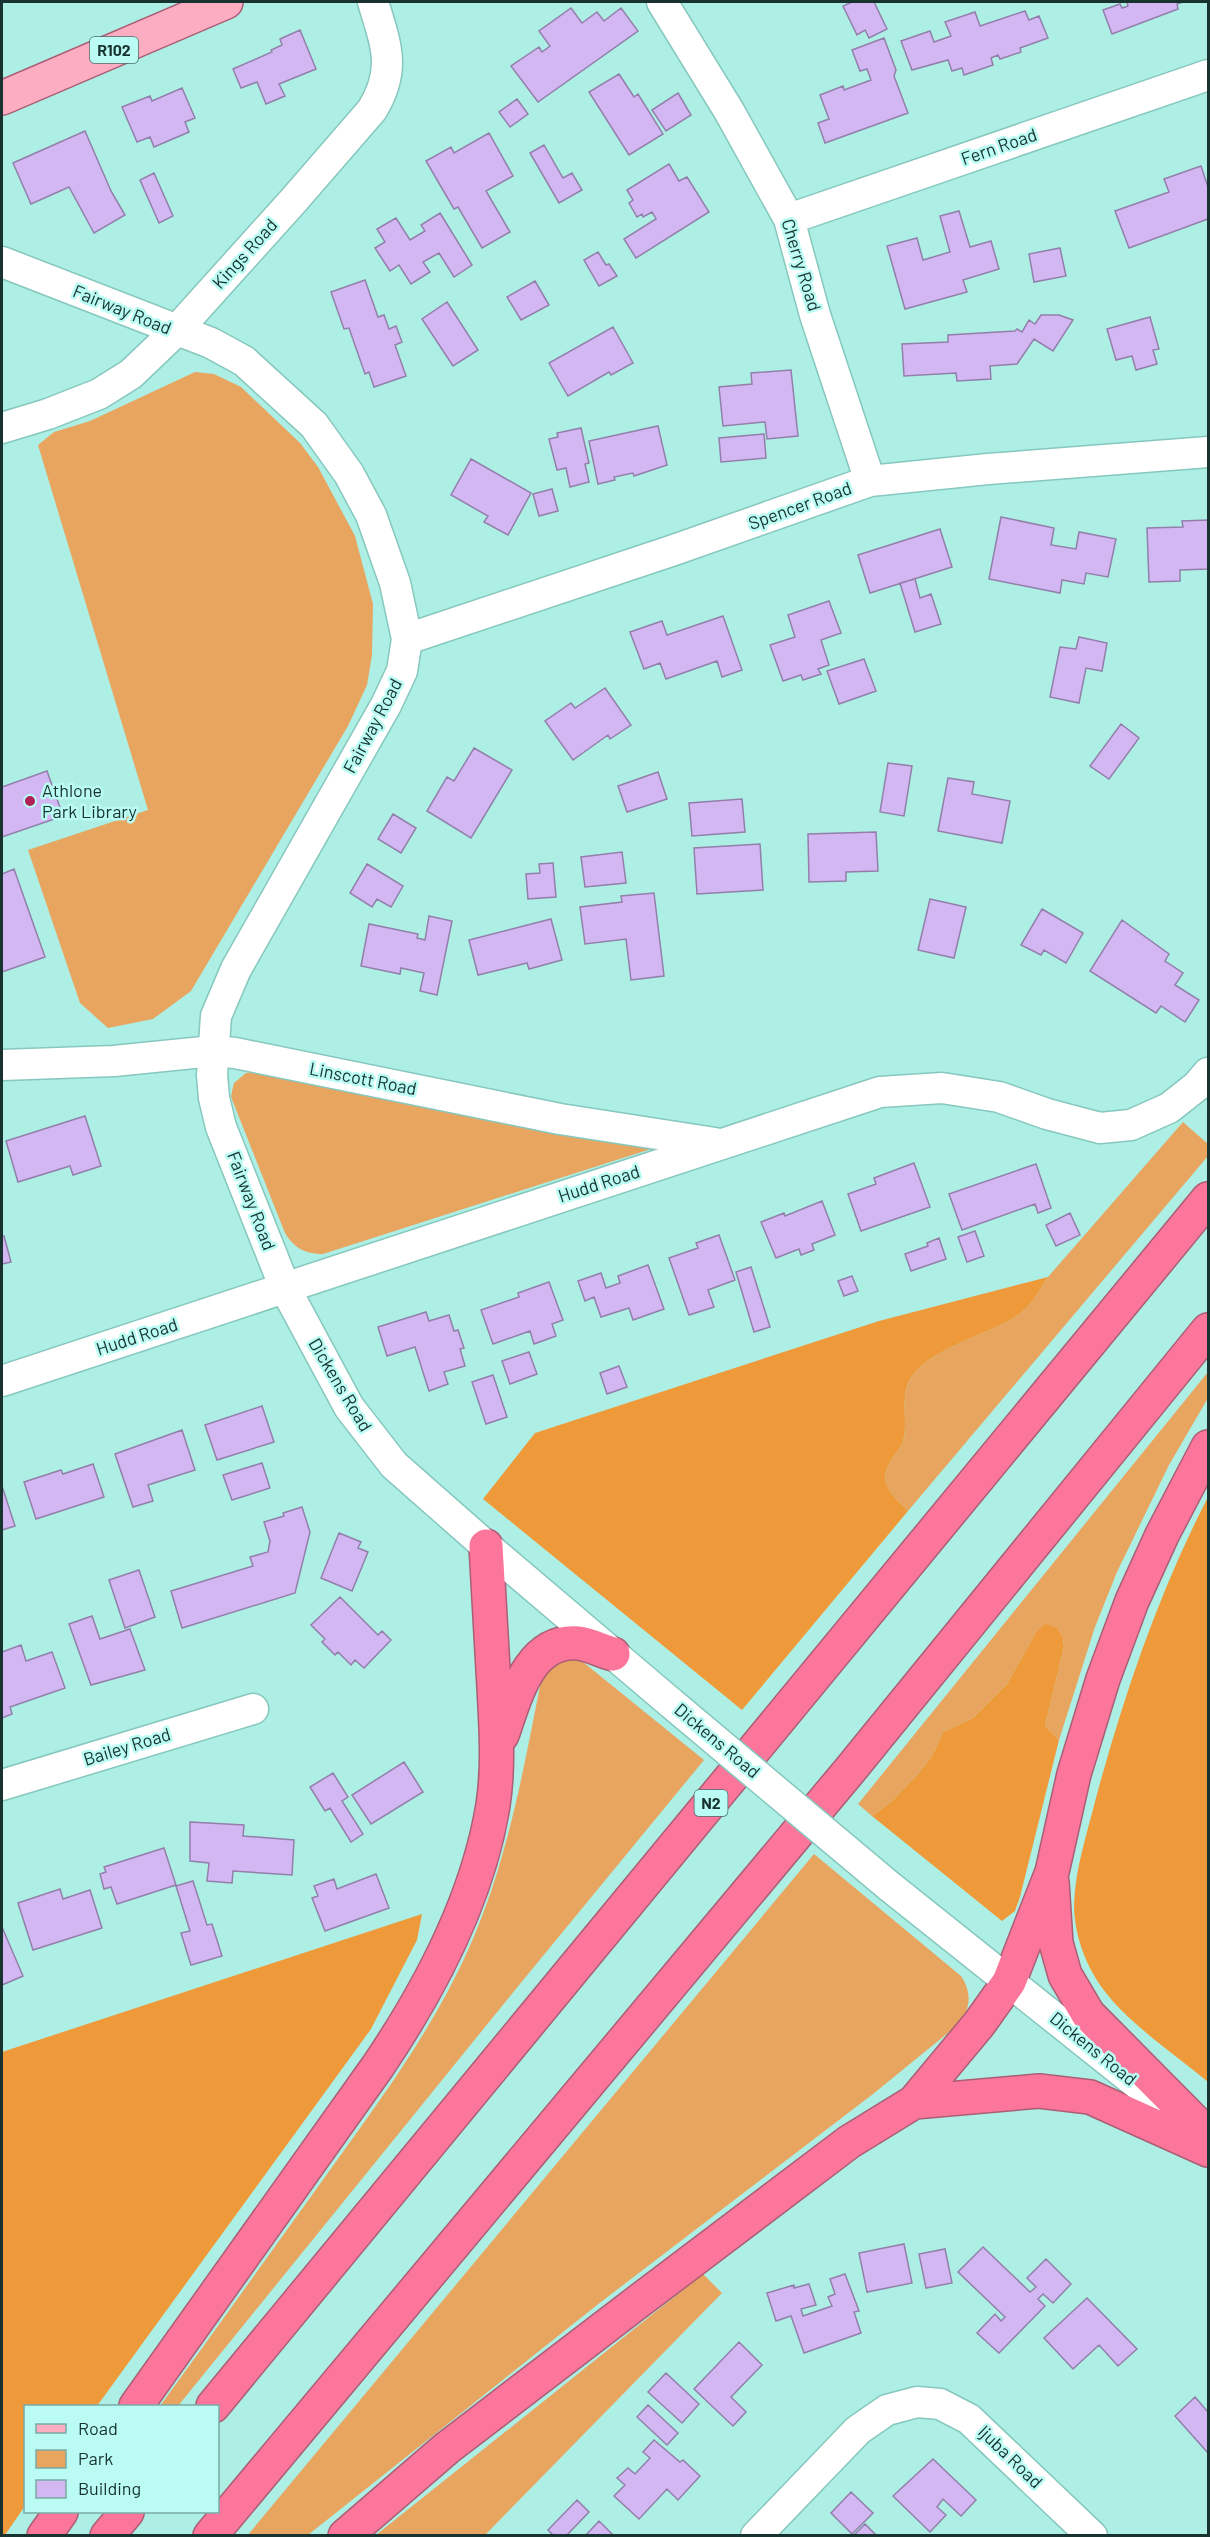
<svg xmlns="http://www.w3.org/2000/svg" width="1210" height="2537" font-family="Barlow,sans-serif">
<rect width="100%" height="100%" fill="#adefe5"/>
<path fill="#e8a560" d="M195,372L214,374L241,387L300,443L318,467L355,536L373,604L372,655L367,685L348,726L191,991L153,1019L108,1028L80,1003L28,850L148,810L38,445L54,432L90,421Z
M254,1072L654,1148L323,1254C305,1254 294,1248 285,1233L233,1102L231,1096L234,1083L246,1073Z
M1183,1122L1208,1144V1156L908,1511C893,1496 876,1482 891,1461C894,1455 901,1448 903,1442C909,1419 898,1396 913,1375C931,1349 989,1334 1017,1316C1031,1307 1039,1291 1048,1277Z
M1208,1372V1398L1169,1465L1117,1572L1095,1627L1059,1740L1045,1726L1064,1647L1063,1639L1035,1634L1007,1684L973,1718L943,1732L932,1756L919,1773L891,1802L872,1816L858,1804Z
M574,1657L583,1662L704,1760L515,1990L178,2406H160C217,2328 273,2249 330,2170C381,2099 433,2029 469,1948C507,1863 523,1772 541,1681C548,1668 559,1659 574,1657Z
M814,1854L961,1976C972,1992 971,2008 959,2024L873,2094L597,2305L308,2535L247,2536Z
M703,2274L722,2293L485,2535H376Z"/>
<path fill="#ef9a3a" d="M1048,1277C1039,1291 1031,1307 1017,1316C989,1334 931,1349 913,1375C898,1395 909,1419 903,1442C901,1448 894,1455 891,1461C876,1482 893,1496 908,1511L742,1710L483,1499L535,1433L879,1321Z
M1208,1497V2082C1171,2051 1113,2014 1091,1970C1081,1951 1074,1927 1074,1905C1075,1867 1088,1831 1097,1794C1125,1692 1159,1592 1208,1497Z
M1045,1624L1057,1628L1063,1639L1064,1647L1045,1726L1059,1740L1020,1897L1015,1911L1002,1921L872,1816L891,1802L919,1773L932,1756L943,1732L973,1718L1007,1684L1035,1634Z
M422,1914L417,1940L371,2029L97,2406H26L25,2506L5,2535H2V2052Z"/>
<path fill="#d2b7f3" stroke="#927faa" stroke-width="1.5" d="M852,2H874L887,29L869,38L865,30L857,35L843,6Z
M1127,2H1183L1177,4L1178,9L1112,34L1103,10L1120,4L1122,8L1128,6Z
M571,8L582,23L597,12L604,21L621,8L638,31L538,102L511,66L539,47L542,52L550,46L539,31Z
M1025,11L1029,20L1039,16L1048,38L1020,48L1021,52L1000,59L998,55L991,58L993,65L964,75L962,68L952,71L948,60L912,70L901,41L930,31L934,42L951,36L945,22L975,12L980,26Z
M300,30L316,69L279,84L285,96L266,104L257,82L241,88L233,69L272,52L271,50L282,45L280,39Z
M884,38L896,70L894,76L908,113L825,143L818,123L829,119L820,95L843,86L844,90L871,80L867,69L860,71L852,50Z
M619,74L634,97L638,94L663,134L629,155L589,92Z
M182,88L195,118L185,122L189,132L154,147L150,137L137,142L122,107L150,96L152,101Z
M678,93L691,115L666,131L652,110Z
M517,99L528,114L510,127L499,112Z
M85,131L111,191L125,215L94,233L69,187L31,204L13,163Z
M489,133L513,176L486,191L510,232L482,248L458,207L454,209L426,161L451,147L454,153Z
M544,145L563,178L572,173L582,190L559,203L530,153Z
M669,164L679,181L687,177L709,212L636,258L624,239L656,219L652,212L643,217L642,214L637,217L629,203L633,200L627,190Z
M1201,166L1208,187V219L1129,248L1115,211L1169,192L1164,179Z
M154,173L173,216L159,223L140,180Z
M959,211L970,247L991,241L999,269L963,280L967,292L905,309L887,246L917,238L923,260L950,252L940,216Z
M440,213L472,265L454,277L439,253L423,262L430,272L411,284L399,265L390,271L375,248L385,242L377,229L396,218L410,240L425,231L421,225Z
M1060,248L1066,276L1034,282L1029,254Z
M598,252L606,265L609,264L617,276L599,286L584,260Z
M365,280L378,317L384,315L389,329L396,326L402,342L395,345L406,376L374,387L369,372L365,374L349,328L344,329L331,292Z
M535,281L549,305L521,320L507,297Z
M447,302L478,350L453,366L422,319Z
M1041,315H1059L1073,320L1053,351L1034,339L1017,364L990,366L991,379L957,381L956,373L904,376L902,344L948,342V335L1015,331L1017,329L1022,332L1029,320L1035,324Z
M1150,317L1159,349L1153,350L1157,364L1136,370L1132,356L1116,360L1107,329Z
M613,327L633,363L611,375L609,372L568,396L549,363Z
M791,370L798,436L767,439L765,422L723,426L719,387L752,384L751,373Z
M658,426L667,465L634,476L633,473L614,477L615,480L598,484L589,441Z
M581,428L589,463L585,464L589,482L570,487L566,468L557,470L549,439L558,437L557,433Z
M764,434L766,458L721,462L719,438Z
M471,459L531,493L508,535L484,522L488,516L451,495Z
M552,489L558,511L539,516L533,494Z
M1001,517L1054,528L1051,545L1076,549L1079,532L1116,539L1108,577L1086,573L1084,584L1062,580L1060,593L989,579Z
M1208,520V569L1180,570V581L1149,582L1147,528L1183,527L1182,521Z
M940,529L952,567L870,593L858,555Z
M915,579L920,598L931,594L941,624L915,632L900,583Z
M829,601L841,633L821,640L829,665L818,669L821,674L803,680L801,675L783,681L770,645L795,637L788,615Z
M723,616L742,670L722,677L717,661L666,679L660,663L644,669L630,632L662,621L667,635Z
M1079,637L1107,643L1102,671L1086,668L1079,703L1050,697L1060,647L1076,649Z
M864,659L876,691L839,704L827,671Z
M605,688L631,725L610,739L608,735L573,760L545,721L571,703L575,708Z
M1121,724L1139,738L1109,779L1090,766Z
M474,748L512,770L471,838L427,811L447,777L454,781Z
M888,763L912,766L904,816L880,812Z
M47,771L63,816L2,837V787Z
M658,772L667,799L627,812L618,786Z
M948,778L974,782L972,794L1010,801L1002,843L938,831Z
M742,799L745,832L692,836L689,803Z
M393,814L416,828L401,853L378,839Z
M876,832L878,871L846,872V881L809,882L808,834Z
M760,844L763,890L697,894L694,848Z
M622,852L626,883L585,887L581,857Z
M553,863L556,897L528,899L526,874L540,873L539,864Z
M367,864L403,886L391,907L377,899L372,907L350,893Z
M14,869L45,957L2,972V874Z
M654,893L664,976L631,980L626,939L585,944L580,907L622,902L621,896Z
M930,899L966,907L954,958L918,950Z
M1042,909L1083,933L1066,963L1044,950L1041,955L1021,945Z
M429,916L452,921L437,995L420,991L424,973L401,968L400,974L361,966L369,924L418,934L417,938L425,940Z
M551,919L562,960L529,969L527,963L478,975L469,940Z
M1122,920L1169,954L1165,961L1183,973L1175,985L1199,1000L1185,1022L1161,1006L1156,1013L1090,971Z
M85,1116L101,1166L73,1175L70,1166L18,1182L6,1141Z
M914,1163L930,1207L861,1231L848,1194L876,1184L874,1178Z
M1036,1164L1051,1208L1038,1213L1035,1204L962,1230L949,1194Z
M822,1201L835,1235L812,1244L814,1250L801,1255L799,1249L776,1258L761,1222L784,1213L785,1216Z
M1070,1213L1080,1235L1056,1246L1046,1225Z
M975,1231L984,1256L967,1262L958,1237Z
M719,1235L735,1280L708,1290L714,1307L689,1315L669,1258L698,1248L696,1243Z
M2,1236H4L11,1262L2,1264Z
M939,1238L946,1259L911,1271L905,1254L928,1246L927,1243Z
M648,1265L664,1309L633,1320L629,1308L601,1317L594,1297L585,1301L578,1281L601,1273L606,1288L620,1283L618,1276Z
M751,1267L770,1327L754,1332L736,1272Z
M852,1276L858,1291L844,1296L838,1281Z
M549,1282L563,1320L552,1324L556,1336L534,1344L530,1331L493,1344L481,1310L519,1297L518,1293Z
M426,1312L429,1321L449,1315L454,1331L458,1330L464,1348L460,1349L465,1366L444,1372L448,1384L429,1391L415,1347L387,1356L378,1327Z
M529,1352L537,1374L510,1384L502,1361Z
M619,1366L627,1387L607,1394L600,1373Z
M493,1375L507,1417L486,1424L472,1382Z
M262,1406L274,1442L217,1460L205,1425Z
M182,1430L195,1470L148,1485L153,1501L133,1507L115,1454Z
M262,1463L270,1488L232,1500L223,1475Z
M93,1464L104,1497L36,1519L24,1482L61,1470L63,1474Z
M2,1486L15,1526L2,1530Z
M302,1507L310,1532L295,1593L182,1628L171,1591L253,1566L250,1557L268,1552L270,1541L264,1522L284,1516L283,1513Z
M339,1533L361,1542L358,1548L368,1552L352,1591L321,1578Z
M139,1570L155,1617L125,1628L109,1580Z
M340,1597L378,1635L382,1631L391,1640L364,1668L355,1660L351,1665L338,1652L335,1655L322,1642L325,1639L311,1625Z
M92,1616L100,1639L130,1629L145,1670L91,1685L69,1624Z
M21,1645L26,1661L52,1652L65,1688L10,1707L12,1714L2,1718V1652Z
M404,1762L423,1792L371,1824L352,1795Z
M333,1773L348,1797L342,1801L363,1834L351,1842L330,1808L325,1811L310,1787Z
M190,1822L244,1825L243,1836L294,1840L292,1875L233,1871L232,1883L207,1881L209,1863L190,1861Z
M164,1848L176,1885L117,1904L111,1887L104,1889L100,1874L106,1872L104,1867Z
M376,1874L389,1908L325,1931L312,1898L318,1896L314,1886L334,1879L337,1889Z
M193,1881L207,1925L212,1924L222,1956L191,1965L181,1933L190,1931L176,1886Z
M60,1889L63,1899L90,1890L102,1928L33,1950L18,1903Z
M2,1927L23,1976L2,1985Z
M904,2244L912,2283L867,2292L859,2253Z
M983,2247L1030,2292L1036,2287L1027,2278L1046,2259L1071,2284L1053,2303L1043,2294L1038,2299L1045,2306L999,2353L977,2333L995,2314L1001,2321L1005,2317L958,2272Z
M945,2249L952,2283L926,2288L919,2254Z
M845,2274L859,2311L854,2312L861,2333L804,2353L791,2316L776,2321L767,2293L794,2285V2288L809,2284L816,2305L801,2309L803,2316L832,2306L828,2297L835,2294L830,2279Z
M1087,2298L1137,2349L1118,2366L1099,2345L1073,2369L1044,2338Z
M739,2342L762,2365L731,2397L746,2412L733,2426L694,2389Z
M666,2373L699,2404L682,2423L648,2392Z
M1195,2397L1208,2412V2453L1175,2416Z
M648,2405L678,2433L667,2445L637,2417Z
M654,2440L680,2462L683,2460L700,2476L678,2500L667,2489L639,2519L614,2496L625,2485L617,2478L628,2468L635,2474L650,2458L643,2452Z
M933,2459L976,2500L961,2516L943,2499L937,2507L946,2515L930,2532L893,2496Z
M851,2492L873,2513L852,2534L831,2513Z
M577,2500L589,2512L566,2536H554L548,2530Z
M599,2521L614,2536H585Z
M865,2524L877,2536L854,2535Z"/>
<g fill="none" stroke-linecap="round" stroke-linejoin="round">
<defs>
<path id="minor" d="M662,2L729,111L789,219L815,315L870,481
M789,219L1208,75
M2,262L211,343L244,361L314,425L349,474L371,515L395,583L407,639L402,671L386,705L236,969L216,1016L212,1075L214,1098L221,1127L285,1288L349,1407L394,1465L486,1546L671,1703
M2,428L48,414L99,394L131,374L176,331L294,200L372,110C397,69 386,45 373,2
M407,639L674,550L870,481L988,469L1208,452
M2,1065L114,1061L213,1051L235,1053L560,1119L715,1143
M2,1381L880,1092L942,1088L999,1097L1047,1114L1100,1128L1131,1125L1169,1108L1197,1086L1208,1073
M2,1785L253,1709
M889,1886L1155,2098
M756,2536L858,2430L887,2410L917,2402L940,2404L969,2419L1092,2536"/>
<path id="major" d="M2,98L226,2"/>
<path id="highway" d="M502,1735C515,1699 528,1639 578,1643C589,1644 602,1651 613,1654
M1052,1882L1056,1943L1065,1975L1088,2014L1208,2135
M914,2102L979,2024L1009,1982L1052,1872L1074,1774L1103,1679L1132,1601L1162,1535L1208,1447
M136,2406L378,2066C430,1989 478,1898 493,1805C499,1766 496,1727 494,1687C491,1640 489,1593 486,1546
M213,2406L1208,1199
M44,2536L61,2512
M107,2536L127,2512
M210,2536L850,1770L1208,1330
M345,2536L447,2448L635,2304L849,2142L914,2102L1039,2091L1090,2097L1208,2150"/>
</defs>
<use href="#minor" stroke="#86c7be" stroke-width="33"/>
<use href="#major" stroke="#ab5e75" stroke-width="36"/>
<use href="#highway" stroke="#ab5e75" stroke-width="36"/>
<use href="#minor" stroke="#fff" stroke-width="30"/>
<use href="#major" stroke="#fdadc2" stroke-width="33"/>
<use href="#highway" stroke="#fb769a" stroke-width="33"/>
<defs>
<path id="minor-bridge" d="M671,1703L889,1886"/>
</defs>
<use href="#minor-bridge" stroke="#86c7be" stroke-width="33" stroke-linecap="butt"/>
<use href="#minor-bridge" stroke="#fff" stroke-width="30"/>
</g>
<circle fill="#b02156" stroke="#bafcf3" stroke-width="2" cx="30" cy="801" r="6"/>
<g text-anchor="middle" stroke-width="5" stroke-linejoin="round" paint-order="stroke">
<g fill="#bafcf3" stroke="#486f6a" stroke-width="1.5">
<rect x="90" y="37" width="48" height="26" rx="4.5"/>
<rect x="694.5" y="1790" width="33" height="26" rx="4.5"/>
</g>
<g font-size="16" font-weight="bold" fill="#17322f">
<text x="114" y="56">R102</text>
<text x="711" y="1809">N2</text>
</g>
<g font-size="18" fill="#17322f" stroke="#bafcf3">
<text transform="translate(999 147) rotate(-19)" y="6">Fern Road</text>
<text transform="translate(245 254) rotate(-48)" y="6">Kings Road</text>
<text transform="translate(801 265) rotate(73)" y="6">Cherry Road</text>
<text transform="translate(122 310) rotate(22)" y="6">Fairway Road</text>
<text transform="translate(800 506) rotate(-20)" y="6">Spencer Road</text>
<text transform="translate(373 726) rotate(-62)" y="6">Fairway Road</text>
<text transform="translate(363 1079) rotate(11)" y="6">Linscott Road</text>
<text transform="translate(599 1184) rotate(-18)" y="6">Hudd Road</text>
<text transform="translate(251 1201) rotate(69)" y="6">Fairway Road</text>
<text transform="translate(137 1337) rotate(-18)" y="6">Hudd Road</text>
<text transform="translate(340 1385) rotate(59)" y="6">Dickens Road</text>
<text transform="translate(717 1741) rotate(40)" y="6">Dickens Road</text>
<text transform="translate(127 1747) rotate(-17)" y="6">Bailey Road</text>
<text transform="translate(1093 2049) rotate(39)" y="6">Dickens Road</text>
<text transform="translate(1010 2457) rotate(44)" y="6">Ijuba Road</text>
</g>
<g font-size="18" fill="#17322f" stroke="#bafcf3" text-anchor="start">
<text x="42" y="797">Athlone<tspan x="42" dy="21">Park Library</tspan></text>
</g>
</g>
<rect width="1210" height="2537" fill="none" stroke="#17322f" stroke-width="6"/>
<rect x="24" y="2405" width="195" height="108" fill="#bafcf3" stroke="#79aba5" stroke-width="1.5"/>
<rect x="36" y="2424" width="30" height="9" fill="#fdadc2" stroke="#79aba5" stroke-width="1.5"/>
<text x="78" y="2435" font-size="18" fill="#17322f">Road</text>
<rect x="36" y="2450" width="30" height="18" fill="#e8a560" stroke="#79aba5" stroke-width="1.5"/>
<text x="78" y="2465" font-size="18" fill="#17322f">Park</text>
<rect x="36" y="2480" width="30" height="18" fill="#d2b7f3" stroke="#79aba5" stroke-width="1.5"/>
<text x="78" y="2495" font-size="18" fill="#17322f">Building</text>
</svg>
